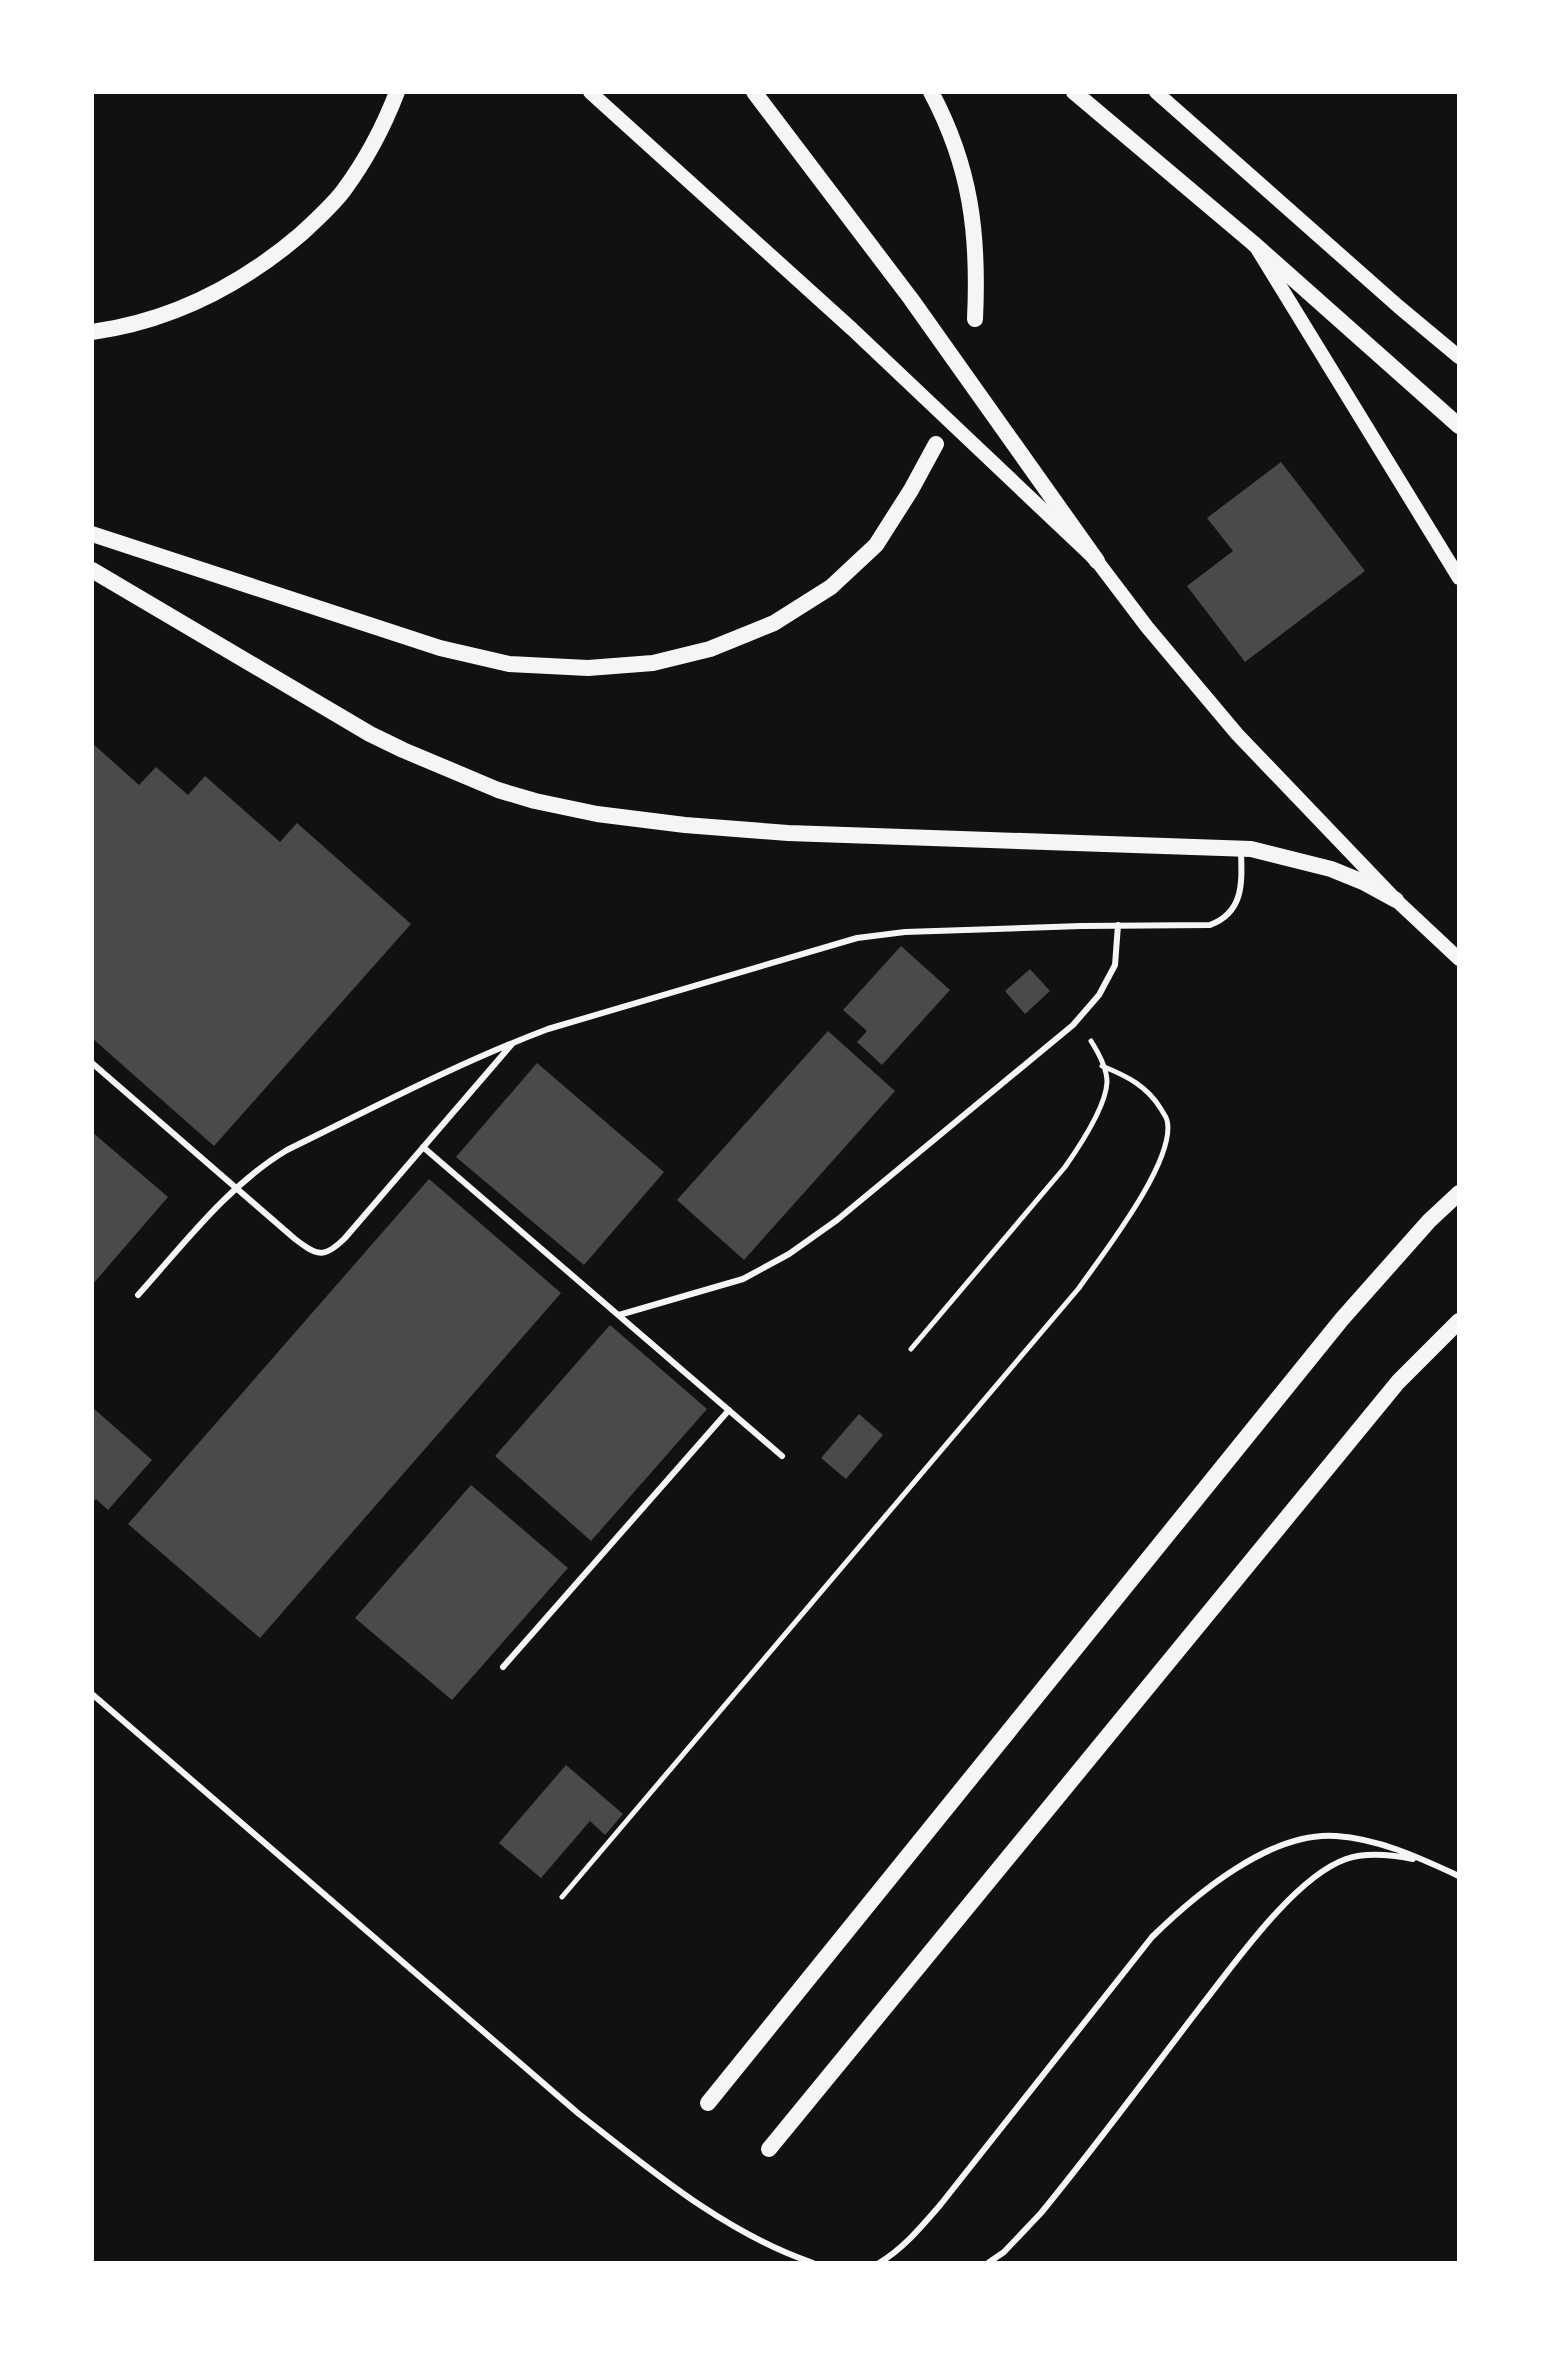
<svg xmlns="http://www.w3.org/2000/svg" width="1551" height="2355" font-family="'Exo 2',sans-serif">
<rect width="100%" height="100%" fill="#111"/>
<path fill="#4a4a4a" d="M1281,462L1365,571L1245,662L1187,586L1233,551L1207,518Z
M92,743L139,785L156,767L188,795L205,776L280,842L297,823L411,924L214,1146L92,1038Z
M901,946L950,990L882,1065L857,1042L867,1031L843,1010Z
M1030,969L1050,991L1025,1014L1005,991Z
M828,1031L895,1091L744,1260L677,1200Z
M537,1063L664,1172L584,1265L456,1157Z
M92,1132L168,1197L92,1285Z
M429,1179L561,1293L260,1638L128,1524Z
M610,1325L707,1409L591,1541L495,1456Z
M92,1407L152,1460L108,1510L96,1499L92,1504Z
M859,1414L883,1435L846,1479L821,1458Z
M471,1485L568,1568L452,1700L355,1618Z
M566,1765L623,1814L605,1835L590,1821L541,1878L499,1843Z"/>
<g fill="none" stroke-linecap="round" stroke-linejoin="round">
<path stroke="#f5f5f5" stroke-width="5" d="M911,1349L1065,1167C1079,1147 1106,1107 1107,1082C1107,1068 1098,1052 1091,1041
M562,1897L1079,1288C1102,1255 1177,1160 1167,1120C1166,1116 1163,1113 1161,1109C1147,1086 1127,1076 1102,1066"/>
<path stroke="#f5f5f5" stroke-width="6" d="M92,1063L295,1239C317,1256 324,1259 345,1238L512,1044
M423,1147L782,1456
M138,1295C184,1244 227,1186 287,1150C373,1108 458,1063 548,1029L857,938L905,932L1081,926L1210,925C1244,912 1242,883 1241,852
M619,1315L743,1279L789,1254L837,1220L1073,1025L1099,995L1115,965L1118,925
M503,1667L729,1410
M92,1694L579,2114C652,2171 725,2233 813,2263
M879,2263C904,2248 922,2226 941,2204L1152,1937C1196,1894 1271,1831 1336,1836C1380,1839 1420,1858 1459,1876
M988,2263L1004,2252L1041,2213C1095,2147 1146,2078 1198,2010C1233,1966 1293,1878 1346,1859C1366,1852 1393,1855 1413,1859"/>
<path stroke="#f5f5f5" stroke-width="14" d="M590,92L852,329L1097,561L1147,627L1237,734L1396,900L1459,959
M1156,92L1399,307L1459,357
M1258,250L1459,578"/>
<path stroke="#f5f5f5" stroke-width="16" d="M754,92L911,299L1097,561
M931,92C971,167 979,234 975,319
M1074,92L1253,243L1459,426
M92,332C172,321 240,286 301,234C316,220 332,206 344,190C366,160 384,126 397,92
M92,534L440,648L509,664L588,668L653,663L710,649L774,623L831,587L876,545L911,490L936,444
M92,570L370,734L403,750L498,790L535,801L597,814L685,825L788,833L1251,849L1331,869L1363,882L1396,900
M708,2103L1342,1319L1429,1221L1459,1193
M769,2149L1398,1382L1459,1321"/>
</g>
<rect width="1551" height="2355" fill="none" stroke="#ffffff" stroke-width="188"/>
</svg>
